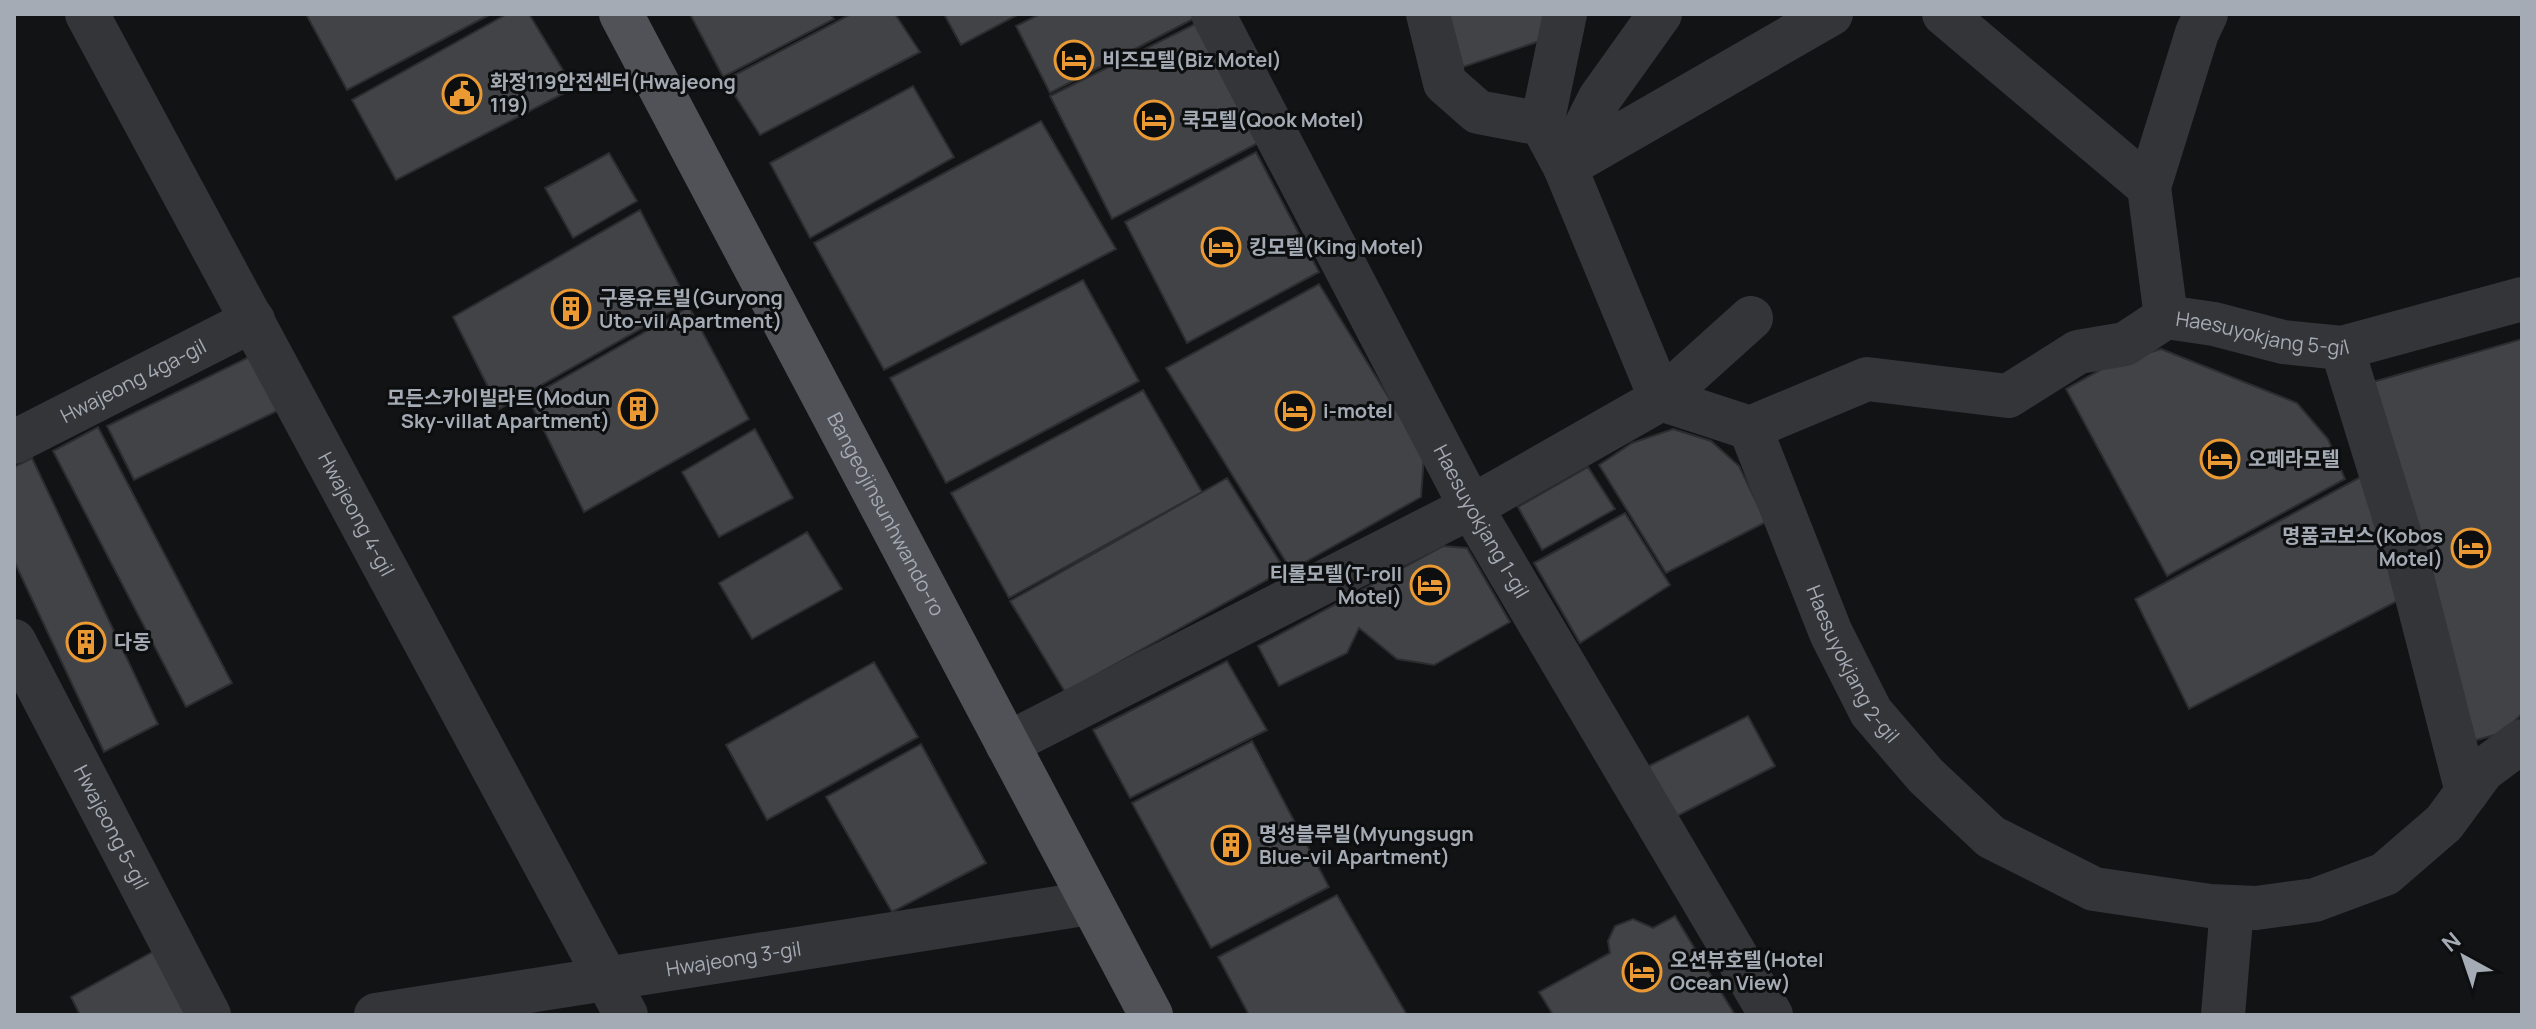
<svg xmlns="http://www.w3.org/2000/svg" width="2536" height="1029" font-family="Manrope,'Noto Sans KR',sans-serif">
<rect width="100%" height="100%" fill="#121314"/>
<path fill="#414347" stroke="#2d2d30" stroke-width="2" d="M306,14H491L347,90Z
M507,14H529L574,88L396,180L352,100Z
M690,14H830L834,19L723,77Z
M851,14H895L920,52L760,135L725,80Z
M944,14H1019L961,45Z
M1040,14H1193L1195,18L1050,93L1016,26Z
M1449,14H1550L1546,39L1463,67Z
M1197,23L1258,143L1112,219L1050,96Z
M913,86L954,157L810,238L770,163Z
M1041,121L1116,249L884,370L814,243Z
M1256,152L1319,272L1187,343L1125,222Z
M609,153L637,201L573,238L545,188Z
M640,210L688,302L499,409L453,317Z
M1083,280L1139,381L946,483L890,378Z
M1319,284L1424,455L1421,497L1291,570L1166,368Z
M689,307L749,419L584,512L528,398Z
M2522,339V714L2502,733L2473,741L2373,382Z
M2161,349L2297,403L2328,439L2345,479L2167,576L2066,389L2111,364Z
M251,356L279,410L134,480L107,426Z
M1143,390L1202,492L1009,598L951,493Z
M98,427L232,683L186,707L53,451Z
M755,429L793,498L719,537L682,472Z
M1673,429L1711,441L1739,466L1766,522L1666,573L1599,465L1632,443Z
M32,458L158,724L104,752L14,561V467Z
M1588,467L1615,509L1542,550L1518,507Z
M2368,473L2403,598L2189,709L2135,599Z
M1227,478L1285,570L1065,692L1010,601Z
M1625,513L1670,585L1580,643L1534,563Z
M807,532L842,589L752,639L719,583Z
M1443,546L1467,548L1510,622L1434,665L1397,659L1359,628L1347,653L1279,686L1258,646Z
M1227,661L1267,730L1130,798L1093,730Z
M874,662L918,737L767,820L726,745Z
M1748,716L1775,766L1675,817L1647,767Z
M1252,741L1329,887L1211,948L1132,803Z
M921,744L986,863L892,912L826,797Z
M1337,895L1407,1015H1249L1218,957Z
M1675,916L1735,1015H1553L1539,992L1610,953L1608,941L1615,926L1633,919L1653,928Z
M163,946L199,1015H80L71,997Z"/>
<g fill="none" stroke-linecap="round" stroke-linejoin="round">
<g stroke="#343539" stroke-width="44">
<path id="s1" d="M87,14L626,1015"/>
<path id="s2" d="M1213,14L1471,507L1771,1015"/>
<path d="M1428,14L1445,83L1478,112L1542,124L1565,167L1661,399L1750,428"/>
<path d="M1944,14L2149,187"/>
<path d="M1542,124L1565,14"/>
<path d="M1565,167L1831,14"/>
<path d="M1565,167L1600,98L1660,14"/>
<path id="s3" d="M2166,317L2214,324L2283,342L2342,348L2522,299"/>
<path d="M2166,317L2149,187L2197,33L2206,14"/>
<path d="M2342,348L2407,558L2467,792"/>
<path id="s4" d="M1750,428L1831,633L1871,712L1926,776L1991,837L2094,889L2210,906L2256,908L2315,900L2385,874L2444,823L2483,770L2522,741"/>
<path d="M1750,428L1867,379L2008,396L2078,352L2125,344L2166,317"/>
<path id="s5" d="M14,442L253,320"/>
<path id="s6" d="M14,641L209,1015"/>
<path d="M1007,744L1471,507L1661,399L1751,318"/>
<path id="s7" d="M376,1015L1090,903"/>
<path d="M2223,1015L2232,907"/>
</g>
<path stroke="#505258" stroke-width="44" id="s8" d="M621,14L1151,1015"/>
</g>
<defs>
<symbol id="hotel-ring" viewBox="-11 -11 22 22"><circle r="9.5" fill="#0d0e0f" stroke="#eb9a33" stroke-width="1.5"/><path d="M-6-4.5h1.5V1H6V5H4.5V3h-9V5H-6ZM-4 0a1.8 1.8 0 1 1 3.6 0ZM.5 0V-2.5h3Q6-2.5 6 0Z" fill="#eb9a33"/></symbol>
<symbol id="civic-ring" viewBox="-11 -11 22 22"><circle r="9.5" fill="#0d0e0f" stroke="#eb9a33" stroke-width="1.5"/><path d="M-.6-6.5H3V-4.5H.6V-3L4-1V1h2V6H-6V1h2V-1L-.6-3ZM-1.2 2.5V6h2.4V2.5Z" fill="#eb9a33"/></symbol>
<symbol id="building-ring" viewBox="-11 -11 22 22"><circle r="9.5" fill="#0d0e0f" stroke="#eb9a33" stroke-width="1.5"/><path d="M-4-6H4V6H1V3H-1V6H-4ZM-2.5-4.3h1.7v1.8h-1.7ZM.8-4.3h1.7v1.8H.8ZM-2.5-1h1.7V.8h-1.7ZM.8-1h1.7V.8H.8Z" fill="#eb9a33"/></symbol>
</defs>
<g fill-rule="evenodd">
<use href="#hotel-ring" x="1052" y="38" width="44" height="44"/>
<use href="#civic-ring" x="440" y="72" width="44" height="44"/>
<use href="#hotel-ring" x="1132" y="98" width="44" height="44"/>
<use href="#hotel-ring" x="1199" y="225" width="44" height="44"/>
<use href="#building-ring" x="549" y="287" width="44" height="44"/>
<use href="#building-ring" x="616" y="387" width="44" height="44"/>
<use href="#hotel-ring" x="1273" y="389" width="44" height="44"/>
<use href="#hotel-ring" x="2198" y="437" width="44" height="44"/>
<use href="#hotel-ring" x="2449" y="526" width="44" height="44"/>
<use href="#hotel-ring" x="1408" y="563" width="44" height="44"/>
<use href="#building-ring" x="64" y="620" width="44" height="44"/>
<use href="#building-ring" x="1209" y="823" width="44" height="44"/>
<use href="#hotel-ring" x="1620" y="950" width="44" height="44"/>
</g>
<g text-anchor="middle" stroke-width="6" stroke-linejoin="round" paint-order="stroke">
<g font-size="20" font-weight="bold" fill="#a4abb4" stroke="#0d0e0f" text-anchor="start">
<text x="1102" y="67">비즈모텔(Biz Motel)</text>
<text x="490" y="89">화정119안전센터(Hwajeong<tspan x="490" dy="23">119)</tspan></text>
<text x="1182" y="127">쿡모텔(Qook Motel)</text>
<text x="1249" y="254">킹모텔(King Motel)</text>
<text x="599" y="305">구룡유토빌(Guryong<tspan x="599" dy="23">Uto-vil Apartment)</tspan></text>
<text x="610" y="405" text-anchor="end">모든스카이빌라트(Modun<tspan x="610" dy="23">Sky-villat Apartment)</tspan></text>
<text x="1323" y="418">i-motel</text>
<text x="2248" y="466">오페라모텔</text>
<text x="2443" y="543" text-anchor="end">명품코보스(Kobos<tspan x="2443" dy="23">Motel)</tspan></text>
<text x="1402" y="581" text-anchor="end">티롤모텔(T-roll<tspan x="1402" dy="23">Motel)</tspan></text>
<text x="114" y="649">다동</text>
<text x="1259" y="841">명성블루빌(Myungsugn<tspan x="1259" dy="23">Blue-vil Apartment)</tspan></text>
<text x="1670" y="967">오션뷰호텔(Hotel<tspan x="1670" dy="23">Ocean View)</tspan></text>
</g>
<g font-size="20" fill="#a4abb4" stroke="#0d0e0f">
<text dy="7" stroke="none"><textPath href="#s3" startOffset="98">Haesuyokjang 5-gil</textPath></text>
<text dy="7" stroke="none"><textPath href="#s5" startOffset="134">Hwajeong 4ga-gil</textPath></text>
<text dy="7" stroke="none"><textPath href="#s1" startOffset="568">Hwajeong 4-gil</textPath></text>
<text dy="7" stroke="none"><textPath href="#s8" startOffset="566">Bangeojinsunhwando-ro</textPath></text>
<text dy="7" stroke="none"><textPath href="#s2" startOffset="574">Haesuyokjang 1-gil</textPath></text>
<text dy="7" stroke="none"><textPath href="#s4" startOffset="258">Haesuyokjang 2-gil</textPath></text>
<text dy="7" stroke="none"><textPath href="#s6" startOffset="210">Hwajeong 5-gil</textPath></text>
<text dy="7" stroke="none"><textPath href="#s7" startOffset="362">Hwajeong 3-gil</textPath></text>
</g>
</g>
<rect width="2536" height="1029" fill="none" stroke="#a4abb4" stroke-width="32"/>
<g transform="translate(2464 957) rotate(320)" stroke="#0d0e0f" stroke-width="6" paint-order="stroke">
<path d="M0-6L14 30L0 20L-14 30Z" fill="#a4abb4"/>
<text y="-12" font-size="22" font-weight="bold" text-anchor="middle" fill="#a4abb4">N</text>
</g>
</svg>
